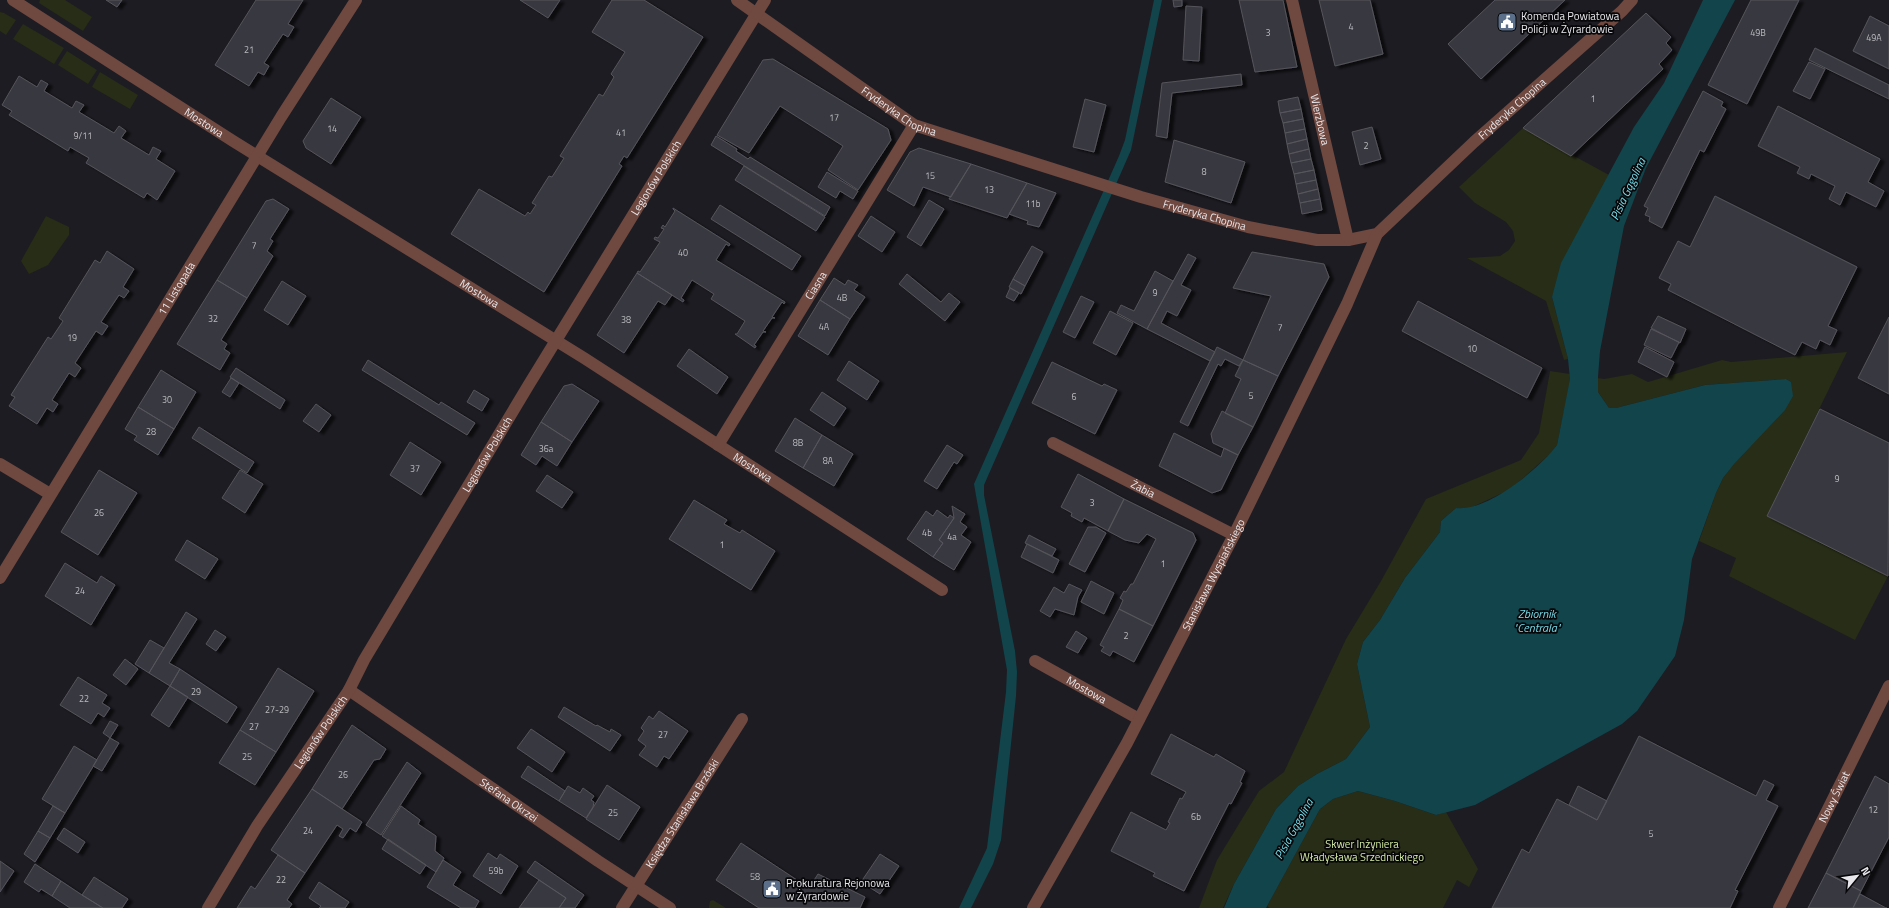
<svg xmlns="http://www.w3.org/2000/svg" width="1889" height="908" font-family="'Titillium Web',sans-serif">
<defs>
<filter id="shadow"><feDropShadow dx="4.5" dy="2.5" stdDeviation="1" flood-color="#0009"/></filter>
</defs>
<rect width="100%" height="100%" fill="#1d1c22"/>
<path fill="#272d16" d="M40,0H65L92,17L83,31L39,3Z
M0,12L4,13L16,20L6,35L0,31Z
M23,24L64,48L54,64L13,39Z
M67,51L97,70L88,84L58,65Z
M100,72L138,95L130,109L92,87Z
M1523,128L1609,175L1552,297L1568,359L1564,360L1546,301L1467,258L1500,256L1509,250L1515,241L1513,231L1506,222L1475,203L1459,187Z
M46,216L69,227V235L48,265L29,274L21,261Z
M1847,352L1767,516L1888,576L1855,640L1729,576L1736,558L1699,541L1716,493L1723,478L1791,382L1786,379L1705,385L1616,408H1609L1598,392L1569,388L1557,445L1551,453L1511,489L1466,510L1456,508L1441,521L1440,532L1405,578L1380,620L1363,642L1357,664L1370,727L1346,759L1317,774L1298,786L1276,809L1234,884L1223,908H1199L1217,860L1259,791L1284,772L1346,639L1381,581L1426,499L1521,460L1539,433L1550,371L1604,379L1632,374L1648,382L1722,360L1731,362Z
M1358,791L1395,801L1436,815L1446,812L1478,869L1469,887L1457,880L1443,908H1270L1267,906L1320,809L1333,799Z
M713,900L726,908H709L710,901Z"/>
<path fill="#12444b" d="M1154,0H1162L1131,150L984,485V495L1015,651L1017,672L1016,696L1001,840L993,864L971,908H959L987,848L1006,692L1007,670L974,484L1119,156L1125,140Z
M1703,0H1735L1646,168L1624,226L1600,351L1598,377V392L1609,408H1616L1705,385L1786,379L1791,382L1793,396L1785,410L1734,464L1723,478L1716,493L1692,559L1684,620L1675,656L1637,711L1622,724L1475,805L1436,815L1395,801L1358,791L1333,799L1320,809L1266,908H1224L1234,884L1276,809L1298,786L1317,774L1346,759L1370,727L1357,664L1363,642L1380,620L1405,578L1440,532L1441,521L1456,508C1487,512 1539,469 1557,445L1570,379L1568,359L1552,297L1561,263L1634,127L1664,83Z"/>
<path fill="#39383f" stroke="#55545c" filter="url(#shadow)" d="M106,0H122L117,7Z
M256,0H303L288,24L294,27L288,37L283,34L264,63L269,66L264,75L258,72L249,86L215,65Z
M520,0H560L548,18Z
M612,0H644L703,37L627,158L624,156L619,164L622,166L544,292L451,234L479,189L525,216L528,212L530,214L536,205L532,203L549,176L552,177L564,158L560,156L599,94L603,96L614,77L611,74L625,52L592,32Z
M1173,0H1182V6L1174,7Z
M1239,0H1283L1297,67L1255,72Z
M1319,0H1370L1383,54L1335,66Z
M1495,0H1565L1481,79L1448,44Z
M1751,0H1799L1747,104L1708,85Z
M1186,6L1202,7L1199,61L1183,60Z
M1646,13L1671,37L1666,43L1672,50L1659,64L1663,69L1571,156L1523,128Z
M1870,16L1889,26V69L1853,51Z
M1815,48L1889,85V99L1809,60Z
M773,59L888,129L891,140L858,190L828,170L843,146L780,106L749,153L717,135L763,60Z
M1809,62L1825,69L1810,99L1793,91Z
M1241,74L1242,85L1172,93L1167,138L1156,136L1162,83Z
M19,76L37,87L41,80L48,84L44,91L72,108L76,101L84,105L79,112L114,133L119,126L126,131L121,138L149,155L153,147L161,151L156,159L175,171L157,200L147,193L144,198L86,163L89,158L70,147L68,151L9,115L12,111L2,105Z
M1703,91L1723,102L1721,106L1726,109L1704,152L1700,150L1662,228L1649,221L1650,217L1645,215L1648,208L1644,206Z
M1298,97L1301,109L1280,113L1278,101Z
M331,98L361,117L331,164L306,148L303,141Z
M1085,99L1106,105L1094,152L1073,147Z
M1778,106L1880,159L1868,182L1884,191L1876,207L1846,192L1840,205L1829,199L1835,186L1811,174L1809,179L1797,173L1800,167L1758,146Z
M1301,109L1303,119L1283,123L1280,113Z
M1303,119L1305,129L1285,133L1283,123Z
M1372,127L1381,159L1360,165L1352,132Z
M1305,129L1307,139L1287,144L1285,133Z
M716,136L737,149L736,151L748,159L750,157L830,207L825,216L711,145Z
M1307,139L1309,149L1289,154L1287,144Z
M1174,140L1245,162L1231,203L1165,182Z
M919,148L971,164L951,197L923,187L914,206L887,190L910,152Z
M1309,149L1311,159L1291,163L1289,154Z
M1311,159L1314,170L1294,174L1291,163Z
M971,164L1027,183L1007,218L949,199Z
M744,166L825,217L816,231L735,180Z
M1314,170L1316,180L1296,184L1294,174Z
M827,172L858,191L853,199L840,191L836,198L818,187Z
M1316,180L1318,189L1298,194L1296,184Z
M1027,183L1056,193L1039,227L1027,224L1028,221L1009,214Z
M1318,189L1320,199L1300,203L1298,194Z
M1715,196L1857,267L1828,326L1837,330L1830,345L1820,340L1816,349L1802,342L1795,355L1668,290L1671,284L1659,278L1678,241L1690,247Z
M273,199L289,209L270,239L273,241L267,251L273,256L247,298L217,280L266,201Z
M1320,199L1322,210L1302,214L1300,203Z
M929,200L944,209L921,246L907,237Z
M720,205L801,256L792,270L711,219Z
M673,208L730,244L729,246L726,244L716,260L785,302L784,304L782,302L772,317L775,318H772L763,331L766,332H763L754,345L756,346L755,348L735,334H737L745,321L711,299L714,294L692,280L681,298L684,300L683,302L637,273L638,271L640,272L660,242L654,239L655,237L658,238L664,229L661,228L663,225L665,227L675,211L673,209Z
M871,216L895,232L882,252L858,236Z
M1032,246L1043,252L1025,286L1013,279Z
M107,251L134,269L123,287L129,291L124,298L119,295L101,322L108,326L102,335L96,331L75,363L81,368L75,377L69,373L52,400L58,404L53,412L47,408L37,424L9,406L15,397L11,395L48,337L51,339L63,321L59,318L95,260L100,263Z
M1252,252L1324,264L1329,277L1278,376L1243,360L1271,296L1233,288Z
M1188,254L1196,258L1181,285L1191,290L1177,316L1167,311L1161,323L1215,352L1210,361L1147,329Z
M1155,271L1173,281L1147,329L1117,313L1121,305L1134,311Z
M637,273L672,295L665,305L658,301L624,353L597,335Z
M907,274L941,302L949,293L960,302L945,321L899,284Z
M834,278L845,285L848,280L858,285L854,290L865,297L850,319L820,300Z
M1013,279L1025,286L1021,294L1009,287Z
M217,280L247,298L221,340L227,344L224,349L230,353L220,370L177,344Z
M282,281L306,296L288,325L264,310Z
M1010,288L1019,293L1014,301L1006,297Z
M1081,296L1094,302L1075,338L1063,332Z
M820,300L850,319L828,355L798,336Z
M1418,301L1542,368L1527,398L1402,331Z
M1110,311L1133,323L1116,355L1093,343Z
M1658,316L1686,329L1680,343L1651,328Z
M1889,317V394L1858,378Z
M1651,329L1679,342L1671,358L1644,345Z
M1217,347L1243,360L1239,366L1225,359L1221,366L1218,364L1188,426L1180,422Z
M1645,347L1674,362L1667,377L1638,362Z
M689,349L728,377L717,394L677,366Z
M368,360L439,405L441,402L475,423L467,435L362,370Z
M1243,360L1278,376L1253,427L1225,413L1241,379L1235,376Z
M849,361L879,381L867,400L837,380Z
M1052,362L1102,386L1104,384L1117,390L1095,434L1032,403Z
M236,368L285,400L280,409L230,377Z
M161,370L196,392L174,429L138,407Z
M231,378L239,383L230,397L222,392Z
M572,384L599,401L572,442L541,422L564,386Z
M474,390L489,399L482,411L467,402Z
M822,392L846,408L834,426L810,410Z
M316,404L331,415L319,432L303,421Z
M138,407L174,429L158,455L134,440L137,436L125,429Z
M1820,409L1889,443L1888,576L1767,516Z
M1222,411L1253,427L1238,455L1213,443L1211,434Z
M795,418L822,435L803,468L775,451Z
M541,422L572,442L557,466L542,456L536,465L521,455Z
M199,427L254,462L247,473L192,438Z
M1174,433L1221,457L1224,448L1238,455L1221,490L1212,493L1159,466Z
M822,435L853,454L834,486L803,468Z
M410,442L441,462L421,495L390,475Z
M947,445L963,455L957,464L954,462L937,489L924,481Z
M99,470L137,493L98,555L61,532Z
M240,470L263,484L245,513L222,498Z
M1078,474L1124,499L1108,531L1084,518L1082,522L1071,516L1072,513L1061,507Z
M547,475L573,492L562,508L536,491Z
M1124,499L1193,533L1196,540L1153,626L1119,609L1123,600L1120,598L1124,591L1126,592L1131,584H1133L1156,539L1147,534L1139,543L1125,540L1108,531Z
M694,500L727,520L724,524L740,533L742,530L775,551L751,590L669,539Z
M952,506L965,514L960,522L967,527L961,535L971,542L954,570L933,557L943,543L939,540L954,518Z
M937,510L948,518L950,515L954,518L939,540L943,543L933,557L907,539L926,511L933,516Z
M1088,527H1096L1106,533L1085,572L1069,564Z
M1029,535L1056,549L1052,556L1025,543Z
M187,540L218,559L205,579L175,560Z
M1027,544L1059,560L1053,573L1021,557Z
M65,563L97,583L101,576L115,585L91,625L45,596Z
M1091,581L1114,593L1104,614L1081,602Z
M1069,584L1082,590L1078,597L1074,615L1055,609L1050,617L1040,611L1054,587L1064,593Z
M1119,609L1153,626L1134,662L1113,651L1110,656L1101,651L1104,647L1100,645Z
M186,612L197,619L169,663L180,669L170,686L149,673Z
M215,630L226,637L216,651L206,644Z
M1076,631L1087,638L1078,653L1066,647Z
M150,640L164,648L149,673L135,664Z
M125,659L138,669L126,685L113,675Z
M278,668L314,691L276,752L240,730Z
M180,669L237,707L227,723L170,686Z
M78,677L107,695L102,703L110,708L104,717L98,713L91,724L60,705Z
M170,686L188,697L169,727L151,715Z
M564,707L596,726L597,725L610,732L611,729L621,735L610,751L558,717Z
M659,711L688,731L669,759L664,756L657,767L639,755L646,746L638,740L644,731L641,728L649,716L653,719Z
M110,721L118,725L110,738L103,733Z
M352,725L386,749L380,759L374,760L342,809L312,789Z
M531,729L565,752L552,772L517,748Z
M240,730L276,752L255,785L219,763Z
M1171,734L1214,757L1216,754L1245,771L1240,782L1242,783L1231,804L1229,803L1184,891L1153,876L1155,873L1111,851L1131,812L1166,830L1170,823L1168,822L1180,798L1182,799L1186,792L1151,774Z
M1639,736L1756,796L1764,780L1774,785L1766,800L1778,806L1735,890L1738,891L1730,908H1492L1522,849L1529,853L1557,799L1597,820Z
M110,738L119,743L102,771L93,766Z
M74,746L97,760L65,813L42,799Z
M407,762L421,773L381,835L366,825Z
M528,766L565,791L559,801L521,777Z
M1875,776L1889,784V837L1861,891L1826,873Z
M607,785L640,807L619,840L586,819Z
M568,786L580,793L583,788L594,796L591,800L594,802L593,807L586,818L559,801Z
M1578,786L1607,801L1597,820L1569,805Z
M312,789L362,822L356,832L350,828L343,838L339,836L343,829L337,825L305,873L271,850Z
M53,806L65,813L50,838L38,831Z
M401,806L420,820L418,824L436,836L435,851L444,858L436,872L382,836Z
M64,828L85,842L78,853L57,839Z
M38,831L50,838L35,862L24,854Z
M388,839L426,865L420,874L382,849Z
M741,843L809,888L818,874L865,897L860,908H759L716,880Z
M488,853L497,859L500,854L518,866L501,894L473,876Z
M880,854L899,866L880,894L861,882Z
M278,855L305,873L287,900L292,904L289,908H237L251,886L255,889Z
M443,860L461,872L453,885L479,901L475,908H461L427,887Z
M0,861L14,871L0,892Z
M535,861L584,895L575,908H559L566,898L527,872Z
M35,864L61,881L52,896L41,889L39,892L24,882Z
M1826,873L1861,891L1853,908H1808Z
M94,877L128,899L122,908H103L82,895Z
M539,880L566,898L559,908H519Z
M61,881L82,895L103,908H70L52,896Z
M319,882L349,902L345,908H319L321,906L309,898Z
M1860,894L1886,908H1887H1853Z"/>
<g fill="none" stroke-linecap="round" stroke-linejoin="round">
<g stroke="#6f483f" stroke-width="12">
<path id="s1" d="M13,0L233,141L584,358L942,590"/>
<path id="s2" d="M737,0L914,125L1141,197L1248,227L1317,240H1348L1377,234L1474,142L1622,11L1632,0"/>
<path id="s3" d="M1292,0L1348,240"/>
<path id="s4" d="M1053,443L1234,535"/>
<path id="s5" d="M718,445L914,125"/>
<path d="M0,464L50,494"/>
<path id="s6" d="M0,578L281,117L356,0"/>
<path id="s7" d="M1035,661L1139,719"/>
<path id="s8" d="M349,690L598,861L670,908"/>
<path id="s9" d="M208,908L257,826L349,690L364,660L528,386L765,0"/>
<path id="s10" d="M622,908L742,719"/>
<path id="s11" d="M1033,908L1127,743L1234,535L1347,304L1377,234"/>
<path id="s12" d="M1779,908L1889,686"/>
</g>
</g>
<defs>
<symbol id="civic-square" viewBox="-11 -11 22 22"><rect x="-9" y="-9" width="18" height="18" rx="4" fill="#5c6f8a" stroke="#070709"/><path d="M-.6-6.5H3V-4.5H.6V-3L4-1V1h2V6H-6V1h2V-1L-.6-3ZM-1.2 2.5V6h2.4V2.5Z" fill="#fff"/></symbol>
</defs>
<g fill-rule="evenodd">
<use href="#civic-square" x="1496" y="11" width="22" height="22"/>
<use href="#civic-square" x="761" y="878" width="22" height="22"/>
</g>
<g text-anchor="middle" stroke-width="3.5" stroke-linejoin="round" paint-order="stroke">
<g font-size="9" fill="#bcbbc1">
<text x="1351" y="30">4</text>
<text x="1268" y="36">3</text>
<text x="1758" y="36">49B</text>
<text x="1874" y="41">49A</text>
<text x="249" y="53">21</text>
<text x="1593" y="102">1</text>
<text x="834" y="121">17</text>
<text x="332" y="132">14</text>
<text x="621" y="136">41</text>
<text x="83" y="139">9/11</text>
<text x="1366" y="149">2</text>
<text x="1204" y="175">8</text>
<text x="930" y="179">15</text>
<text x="989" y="193">13</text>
<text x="1033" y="207">11b</text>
<text x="254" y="249">7</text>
<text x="683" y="256">40</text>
<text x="1155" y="296">9</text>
<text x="842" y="301">4B</text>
<text x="213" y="322">32</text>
<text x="626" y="323">38</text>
<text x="824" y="330">4A</text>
<text x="1280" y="331">7</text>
<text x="72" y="341">19</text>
<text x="1472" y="352">10</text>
<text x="1251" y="399">5</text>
<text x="1074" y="400">6</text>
<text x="167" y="403">30</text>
<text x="151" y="435">28</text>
<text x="798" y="446">8B</text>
<text x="546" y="452">36a</text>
<text x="828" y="464">8A</text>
<text x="415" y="472">37</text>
<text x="1837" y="482">9</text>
<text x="1092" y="506">3</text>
<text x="99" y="516">26</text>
<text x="927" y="536">4b</text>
<text x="952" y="540">4a</text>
<text x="722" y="548">1</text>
<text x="1163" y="567">1</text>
<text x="80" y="594">24</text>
<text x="1126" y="639">2</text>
<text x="196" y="695">29</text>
<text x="84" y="702">22</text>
<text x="277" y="713">27-29</text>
<text x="254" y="730">27</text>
<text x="663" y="738">27</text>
<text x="247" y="760">25</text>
<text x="343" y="778">26</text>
<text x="1873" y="813">12</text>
<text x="613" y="816">25</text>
<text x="1196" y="820">6b</text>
<text x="308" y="834">24</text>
<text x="1651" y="837">5</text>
<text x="496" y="874">59b</text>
<text x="755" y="880">58</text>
<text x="281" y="883">22</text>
</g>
<g font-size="11" fill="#e8e7ec" stroke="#070709" text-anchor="start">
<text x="1521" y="20">Komenda Powiatowa<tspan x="1521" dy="13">Policji w Żyrardowie</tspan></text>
<text x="786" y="887">Prokuratura Rejonowa<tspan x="786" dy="13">w Żyrardowie</tspan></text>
</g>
<g font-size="11" fill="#e8e7ec" stroke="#070709">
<text dy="4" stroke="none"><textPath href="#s2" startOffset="881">Fryderyka Chopina</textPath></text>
<text dy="4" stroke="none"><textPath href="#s2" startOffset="197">Fryderyka Chopina</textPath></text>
<text dy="4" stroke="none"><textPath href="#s3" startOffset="123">Wierzbowa</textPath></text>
<text dy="4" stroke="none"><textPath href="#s1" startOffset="227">Mostowa</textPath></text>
<text dy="4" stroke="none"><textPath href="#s9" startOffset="857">Legionów Polskich</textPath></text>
<text dy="4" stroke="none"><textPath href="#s2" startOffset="521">Fryderyka Chopina</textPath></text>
<text dy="4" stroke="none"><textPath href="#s5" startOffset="187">Ciasna</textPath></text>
<text dy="4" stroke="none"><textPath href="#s6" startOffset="339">11 Listopada</textPath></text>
<text dy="4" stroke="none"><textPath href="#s1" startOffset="551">Mostowa</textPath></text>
<text dy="4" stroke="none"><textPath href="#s9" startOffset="533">Legionów Polskich</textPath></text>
<text dy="4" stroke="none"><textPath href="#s1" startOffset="875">Mostowa</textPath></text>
<text dy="4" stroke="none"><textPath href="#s4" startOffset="101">Żabia</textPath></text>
<text dy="4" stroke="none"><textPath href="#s11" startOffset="379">Stanisława Wyspiańskiego</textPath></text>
<text dy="4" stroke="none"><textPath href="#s7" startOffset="59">Mostowa</textPath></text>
<text dy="4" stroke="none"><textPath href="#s9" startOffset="209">Legionów Polskich</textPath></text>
<text dy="4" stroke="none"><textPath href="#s12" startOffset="124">Nowy Świat</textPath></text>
<text dy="4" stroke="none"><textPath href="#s8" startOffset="194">Stefana Okrzei</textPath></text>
<text dy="4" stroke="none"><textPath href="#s10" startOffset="112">Księdza Stanisława Brzóski</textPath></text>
</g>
<g font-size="11" fill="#d5eba3" stroke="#070709">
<text x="1362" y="848">Skwer Inżyniera<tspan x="1362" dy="13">Władysława Srzednickiego</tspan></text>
</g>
<g font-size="12" font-style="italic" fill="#77dcea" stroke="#070709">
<text transform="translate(1628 189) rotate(-65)" y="4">Pisia Gągolina</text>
<text x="1537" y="618">Zbiornik<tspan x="1537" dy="14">"Centrala"</tspan></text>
<text transform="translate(1294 829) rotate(-61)" y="4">Pisia Gągolina</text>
</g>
</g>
<g transform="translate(1857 876) rotate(61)" stroke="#070709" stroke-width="3" paint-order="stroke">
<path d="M0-3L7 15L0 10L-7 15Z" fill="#e8e7ec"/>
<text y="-6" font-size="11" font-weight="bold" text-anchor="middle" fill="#e8e7ec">N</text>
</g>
</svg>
